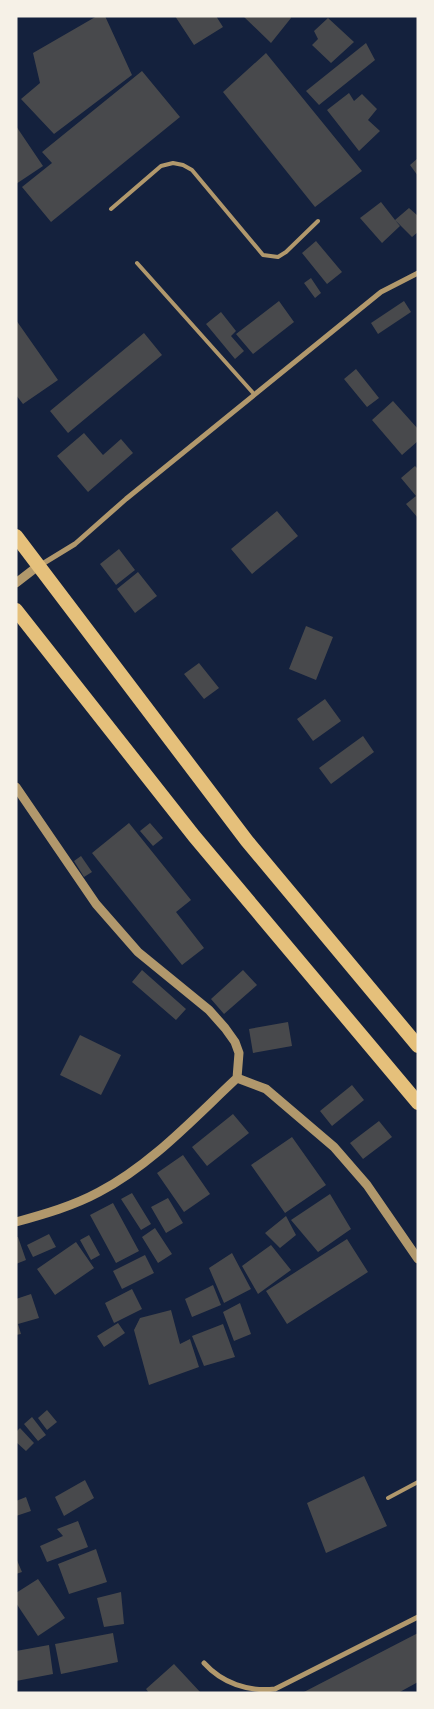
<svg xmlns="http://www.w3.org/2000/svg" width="434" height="1709" font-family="Commissioner,sans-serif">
<rect width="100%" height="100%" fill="#14213d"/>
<path fill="#48494c" d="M97,16H105L132,75L54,134L21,99L40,83L33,53Z
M175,16H216L223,27L194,45Z
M243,16H290L291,18L271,43Z
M328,18L354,42L331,63L312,45L318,39L314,31Z
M366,43L375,60L319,105L306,91Z
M266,53L362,171L315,207L223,92Z
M142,71L180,117L51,222L22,187L52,163L42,152Z
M349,93L354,101L362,94L377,109L368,120L380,131L359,151L327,110Z
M16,126L43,166L16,184Z
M418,158V176L410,165Z
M381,202L395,220L409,208L418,216V232L412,237L395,220L400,226L382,243L360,218Z
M316,241L342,272L327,284L302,253Z
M311,278L321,293L315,298L304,283Z
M279,301L294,322L253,354L236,334Z
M404,301L411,312L378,334L371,323Z
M221,312L236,331L231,336L244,351L235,359L206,324Z
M16,320L58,380L23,404L16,395Z
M144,333L162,355L68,433L50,411Z
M356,369L379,398L367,407L344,379Z
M393,401L418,429V441L402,455L372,420Z
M84,433L103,455L121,439L133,453L88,492L57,456Z
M415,466L418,469V518L406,504L416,496L401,478Z
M277,511L298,536L252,574L231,549Z
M119,549L135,570L116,585L100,564Z
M138,572L157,596L135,613L117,589Z
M306,626L333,637L316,680L289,669Z
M199,663L219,688L204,699L184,674Z
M325,699L341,721L313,741L297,719Z
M363,736L374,752L331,784L319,768Z
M129,823L191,900L176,912L204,948L182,965L92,853Z
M150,823L163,838L153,846L140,831Z
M81,856L92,872L84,877L74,861Z
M142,970L186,1009L176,1020L132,982Z
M243,970L257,985L224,1014L211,999Z
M288,1022L292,1046L253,1053L249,1029Z
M80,1035L121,1055L101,1095L60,1075Z
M352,1085L364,1100L332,1126L320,1111Z
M233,1114L249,1133L207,1166L192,1147Z
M379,1121L392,1137L363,1159L350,1143Z
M292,1137L326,1185L285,1213L251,1165Z
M183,1155L210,1194L184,1212L157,1173Z
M132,1193L151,1224L141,1230L121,1199Z
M330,1194L351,1229L318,1252L291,1220Z
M168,1198L183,1223L166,1233L151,1207Z
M113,1203L139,1251L116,1263L90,1215Z
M286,1216L296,1235L280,1248L265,1233Z
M155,1228L172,1254L158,1263L142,1237Z
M49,1234L56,1247L33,1257L27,1245Z
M89,1235L100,1255L91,1260L80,1240Z
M16,1237H18L26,1260L16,1264Z
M347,1239L368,1272L287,1324L266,1291Z
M76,1242L94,1268L55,1295L37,1269Z
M271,1245L291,1270L258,1294L242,1266Z
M232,1253L251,1289L224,1303L209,1268Z
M145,1255L154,1273L122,1289L113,1271Z
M213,1285L221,1305L192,1317L185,1299Z
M132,1289L142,1309L114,1323L105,1303Z
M31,1294L39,1318L18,1324L21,1334L16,1335V1299Z
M240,1303L251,1334L234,1341L223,1312Z
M171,1310L180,1344L190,1339L199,1367L149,1385L134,1330L140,1318Z
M118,1323L125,1333L104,1347L97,1336Z
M223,1324L235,1357L204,1366L192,1336Z
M47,1410L57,1422L47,1430L38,1418Z
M32,1417L46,1435L38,1441L24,1424Z
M20,1428L34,1443L26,1451L16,1442V1432Z
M364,1476L387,1526L326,1553L307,1503Z
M85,1480L94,1498L64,1516L55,1497Z
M26,1497L31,1511L16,1516V1501Z
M78,1521L88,1547L47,1562L40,1546L63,1536L57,1529Z
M96,1549L107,1582L69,1594L58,1564Z
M16,1558L22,1572L16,1574Z
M38,1579L65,1618L38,1636L16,1603V1593Z
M121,1592L124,1624L104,1627L97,1598Z
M113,1633L118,1662L61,1674L55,1644Z
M418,1633V1682L398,1693H302Z
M49,1645L53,1674L16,1681V1651Z
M174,1664L201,1693H149L146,1689Z"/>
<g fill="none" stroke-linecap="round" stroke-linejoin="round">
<path stroke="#b1986c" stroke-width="4" d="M111,209L161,166L173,163L183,165L192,170L263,255L278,257L286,252L318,221
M137,263L254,394
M388,1498L418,1482"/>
<path stroke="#b1986c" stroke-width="5" d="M39,566L75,544L126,499L381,292L418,273
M204,1663C222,1683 248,1692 275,1689L418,1617"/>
<path stroke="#b1986c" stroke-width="9" d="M16,583L38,566
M16,787L96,904L138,952L209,1010L225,1028L235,1042L239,1053L237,1078C194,1118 151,1165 99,1192C73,1206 45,1214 16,1222
M237,1078L266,1089L334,1147L367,1185L418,1259"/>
<path stroke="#e5c07b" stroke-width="14" d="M16,536L247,841L418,1046
M16,610L194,836L418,1103"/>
</g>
<rect width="434" height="1709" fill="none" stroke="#f6f1e7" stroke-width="35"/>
</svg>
